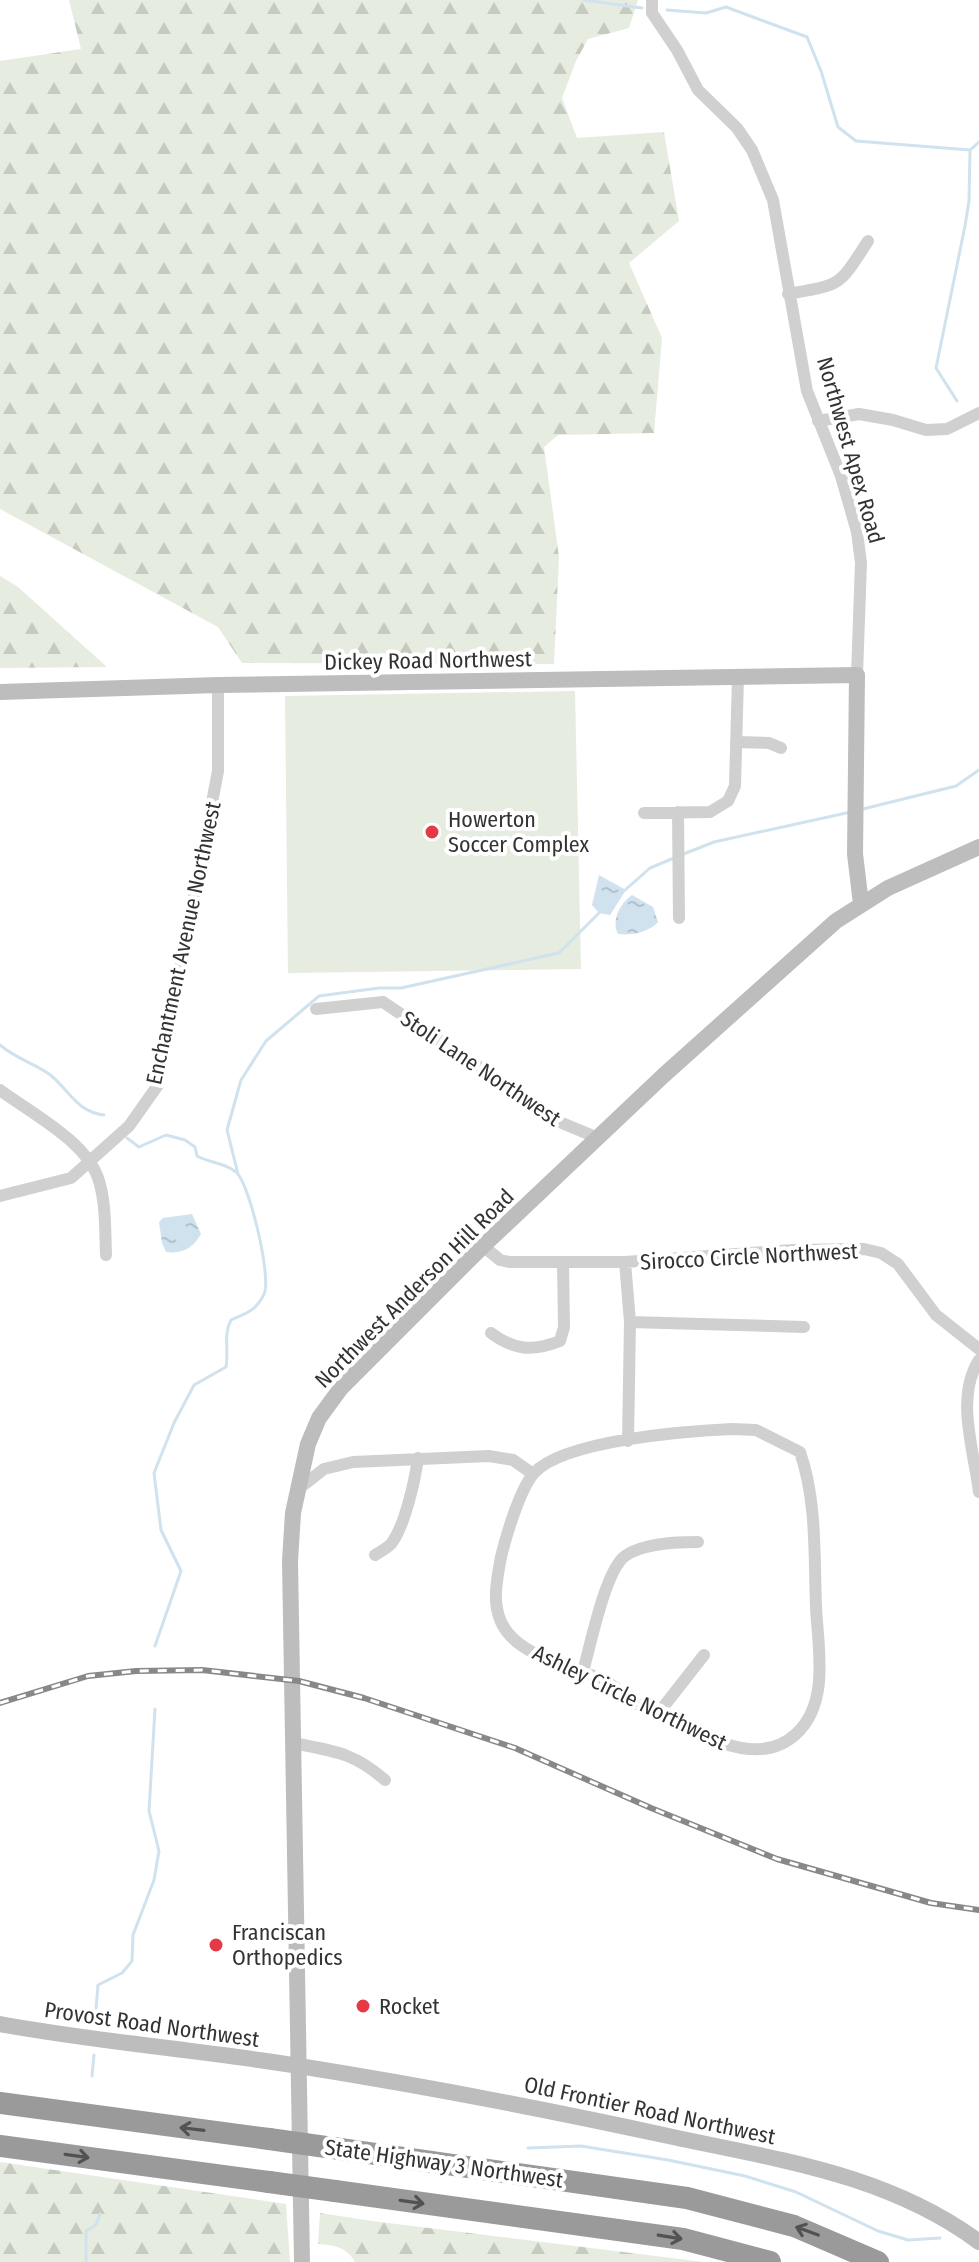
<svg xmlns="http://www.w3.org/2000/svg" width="979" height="2262" font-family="'Fira Sans Condensed',sans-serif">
<defs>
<pattern id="forest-firs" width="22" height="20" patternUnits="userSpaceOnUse" patternTransform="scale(2)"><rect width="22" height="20" fill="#e6ecdf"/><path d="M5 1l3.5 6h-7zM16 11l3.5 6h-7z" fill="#c6cbc0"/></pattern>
<pattern id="water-ripples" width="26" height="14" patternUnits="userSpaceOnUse" patternTransform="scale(2)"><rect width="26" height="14" fill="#cfe2ee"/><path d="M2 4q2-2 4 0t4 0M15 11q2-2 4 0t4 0" fill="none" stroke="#b2c2cd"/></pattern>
</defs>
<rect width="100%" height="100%" fill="#fff"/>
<path fill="#e6ecdf" d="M575,691L581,969L288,973L285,696Z"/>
<path fill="url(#forest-firs)" d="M69,0H638L629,28L588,39L576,61L562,98L577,138L664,132L679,221L629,263L662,338L654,433L558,435L544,447L559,557L554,664L242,663L218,627L0,509V61L81,49Z
M0,576L18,587L107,667L0,668Z
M0,2162L286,2204L290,2262H0Z
M320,2213L372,2221L704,2262H355C347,2247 334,2245 318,2244Z"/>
<path fill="url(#water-ripples)" d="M599,875L626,890L610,915L599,913L592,905Z
M632,895L653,907L658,922C649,932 631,936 618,934C611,921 620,903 632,895Z
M192,1214L201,1234C193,1248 183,1254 166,1252L162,1243L159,1222L163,1218Z"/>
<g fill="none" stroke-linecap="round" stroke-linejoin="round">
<path stroke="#cfe2ee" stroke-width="3" d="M584,0L642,8
M667,10L706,13L726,7L807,37L821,71L838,127L856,141L970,150L979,142
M957,401L936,368L965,226L969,201L970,150
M863,809L956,786L979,770
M681,855L714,842L851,812
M624,891L650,868L674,858
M0,1045C15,1058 33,1063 49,1074C69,1089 76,1112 104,1115
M127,1138L139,1147L166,1135L185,1140L195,1147L197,1156C209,1163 227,1163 237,1173C250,1186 272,1279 264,1294C257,1310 247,1313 231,1320C223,1335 229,1350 226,1367L194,1385L174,1423L154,1473L161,1530L181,1571L155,1646
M238,1174L227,1130L241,1080L266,1041L319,996L379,988H401L559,953L600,912
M95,2021L98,1985L122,1973L132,1961L133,1935L154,1880L159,1851L149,1811L155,1709
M92,2076L94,2055
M528,2148L581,2146L668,2160L745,2176L796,2192L878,2231L908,2240L940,2238
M86,2262V2231L96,2225L100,2214"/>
<path stroke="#d0d0d0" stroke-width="12" d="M652,0V13L677,50L698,90L737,128L752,150L773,200L807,391L841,476L857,532L861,563L857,675
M788,294C843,284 838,287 868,241
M818,421L859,414L893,420L926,430L947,429L979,413
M736,742L769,743L781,748
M678,812L679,918
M644,813L710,812L728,801L735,786L738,677
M316,1009L383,1002L562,1123L598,1138
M0,1090C31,1113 88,1142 99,1181C106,1204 105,1230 106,1255
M0,1196L71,1178L129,1126L158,1085L218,771V685
M483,1246L500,1260L509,1262H625L793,1250L864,1249L881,1253L898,1264L936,1315L979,1349
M625,1262L630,1322L628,1441
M630,1322L804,1327
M491,1333C514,1350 532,1352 560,1341L564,1327L563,1263
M979,1360C955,1398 974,1450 979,1492
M732,1429L756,1430L800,1452C817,1501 814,1556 816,1607C818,1648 830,1703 796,1734C762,1765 717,1742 683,1726C666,1719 649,1712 634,1702C625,1697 619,1689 610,1684C580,1666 530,1661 508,1633C490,1611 496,1583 501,1557C506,1536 520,1489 534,1473C564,1440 688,1431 732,1429Z
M297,1490L324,1469L353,1462L489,1456L513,1460L533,1474
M375,1555C380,1552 387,1548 391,1544C405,1526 415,1480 418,1458
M583,1671C591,1644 605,1571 625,1556C643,1543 676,1542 698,1542
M657,1715L704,1655
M293,1743C333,1751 353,1752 385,1780"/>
<path stroke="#bdbdbd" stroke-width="16" d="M0,692L218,685L857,675L855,854L861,904
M0,2024C99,2042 200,2050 299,2066C425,2086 549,2110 673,2137C780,2160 889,2175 979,2242
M302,2262L290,1561L293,1513L308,1444L319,1418L341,1388L483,1246L664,1075L836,921L888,888L979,847"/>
<path stroke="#9a9a9a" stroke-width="22" d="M0,2103L269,2139
M0,2146L269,2182
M333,2148L687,2198L794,2226L878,2262
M335,2191L683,2239L770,2262"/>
<defs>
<path id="rail" d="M0,1703L88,1676L136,1671L202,1670L299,1681L364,1698L515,1748L651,1808L777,1859L931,1903L979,1910"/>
</defs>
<use href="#rail" stroke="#888" stroke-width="6"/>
<use href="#rail" stroke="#fff" stroke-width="3" stroke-dasharray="9" stroke-linecap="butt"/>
<path stroke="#9a9a9a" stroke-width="22" d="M269,2139L333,2148
M269,2182L335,2191"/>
</g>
<defs><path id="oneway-shaft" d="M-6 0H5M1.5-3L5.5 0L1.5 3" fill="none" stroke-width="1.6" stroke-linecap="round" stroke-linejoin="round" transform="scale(2)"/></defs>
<g stroke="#525252">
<use href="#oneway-shaft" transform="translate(192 2129) rotate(-173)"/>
<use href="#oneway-shaft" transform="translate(77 2156) rotate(8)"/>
<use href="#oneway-shaft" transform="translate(412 2202) rotate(8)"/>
<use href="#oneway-shaft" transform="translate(807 2231) rotate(-160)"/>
<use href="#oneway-shaft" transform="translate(670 2237) rotate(9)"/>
</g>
<g fill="#e63946" stroke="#fff" stroke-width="3">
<circle cx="432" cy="832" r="8"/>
<circle cx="216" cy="1945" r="8"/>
<circle cx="363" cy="2006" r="8"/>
</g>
<g text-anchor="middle" stroke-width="8" stroke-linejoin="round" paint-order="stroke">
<g font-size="22" fill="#333" stroke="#fff">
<text transform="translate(851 450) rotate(74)" y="8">Northwest Apex Road</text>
<text transform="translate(428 660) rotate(-1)" y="8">Dickey Road Northwest</text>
<text transform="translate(183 943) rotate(-78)" y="8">Enchantment Avenue Northwest</text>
<text transform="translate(481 1068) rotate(34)" y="8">Stoli Lane Northwest</text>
<text transform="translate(749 1256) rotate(-3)" y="8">Sirocco Circle Northwest</text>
<text transform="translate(414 1288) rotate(-45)" y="8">Northwest Anderson Hill Road</text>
<text transform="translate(630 1697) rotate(26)" y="8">Ashley Circle Northwest</text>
<text transform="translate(152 2024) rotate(8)" y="8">Provost Road Northwest</text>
<text transform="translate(650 2110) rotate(12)" y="8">Old Frontier Road Northwest</text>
<text transform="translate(444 2163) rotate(8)" y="8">State Highway 3 Northwest</text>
</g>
<g font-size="22" fill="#333" stroke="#fff" text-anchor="start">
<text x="448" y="827">Howerton<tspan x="448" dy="25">Soccer Complex</tspan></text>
<text x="232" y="1940">Franciscan<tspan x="232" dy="25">Orthopedics</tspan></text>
<text x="379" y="2014">Rocket</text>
</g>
</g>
</svg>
